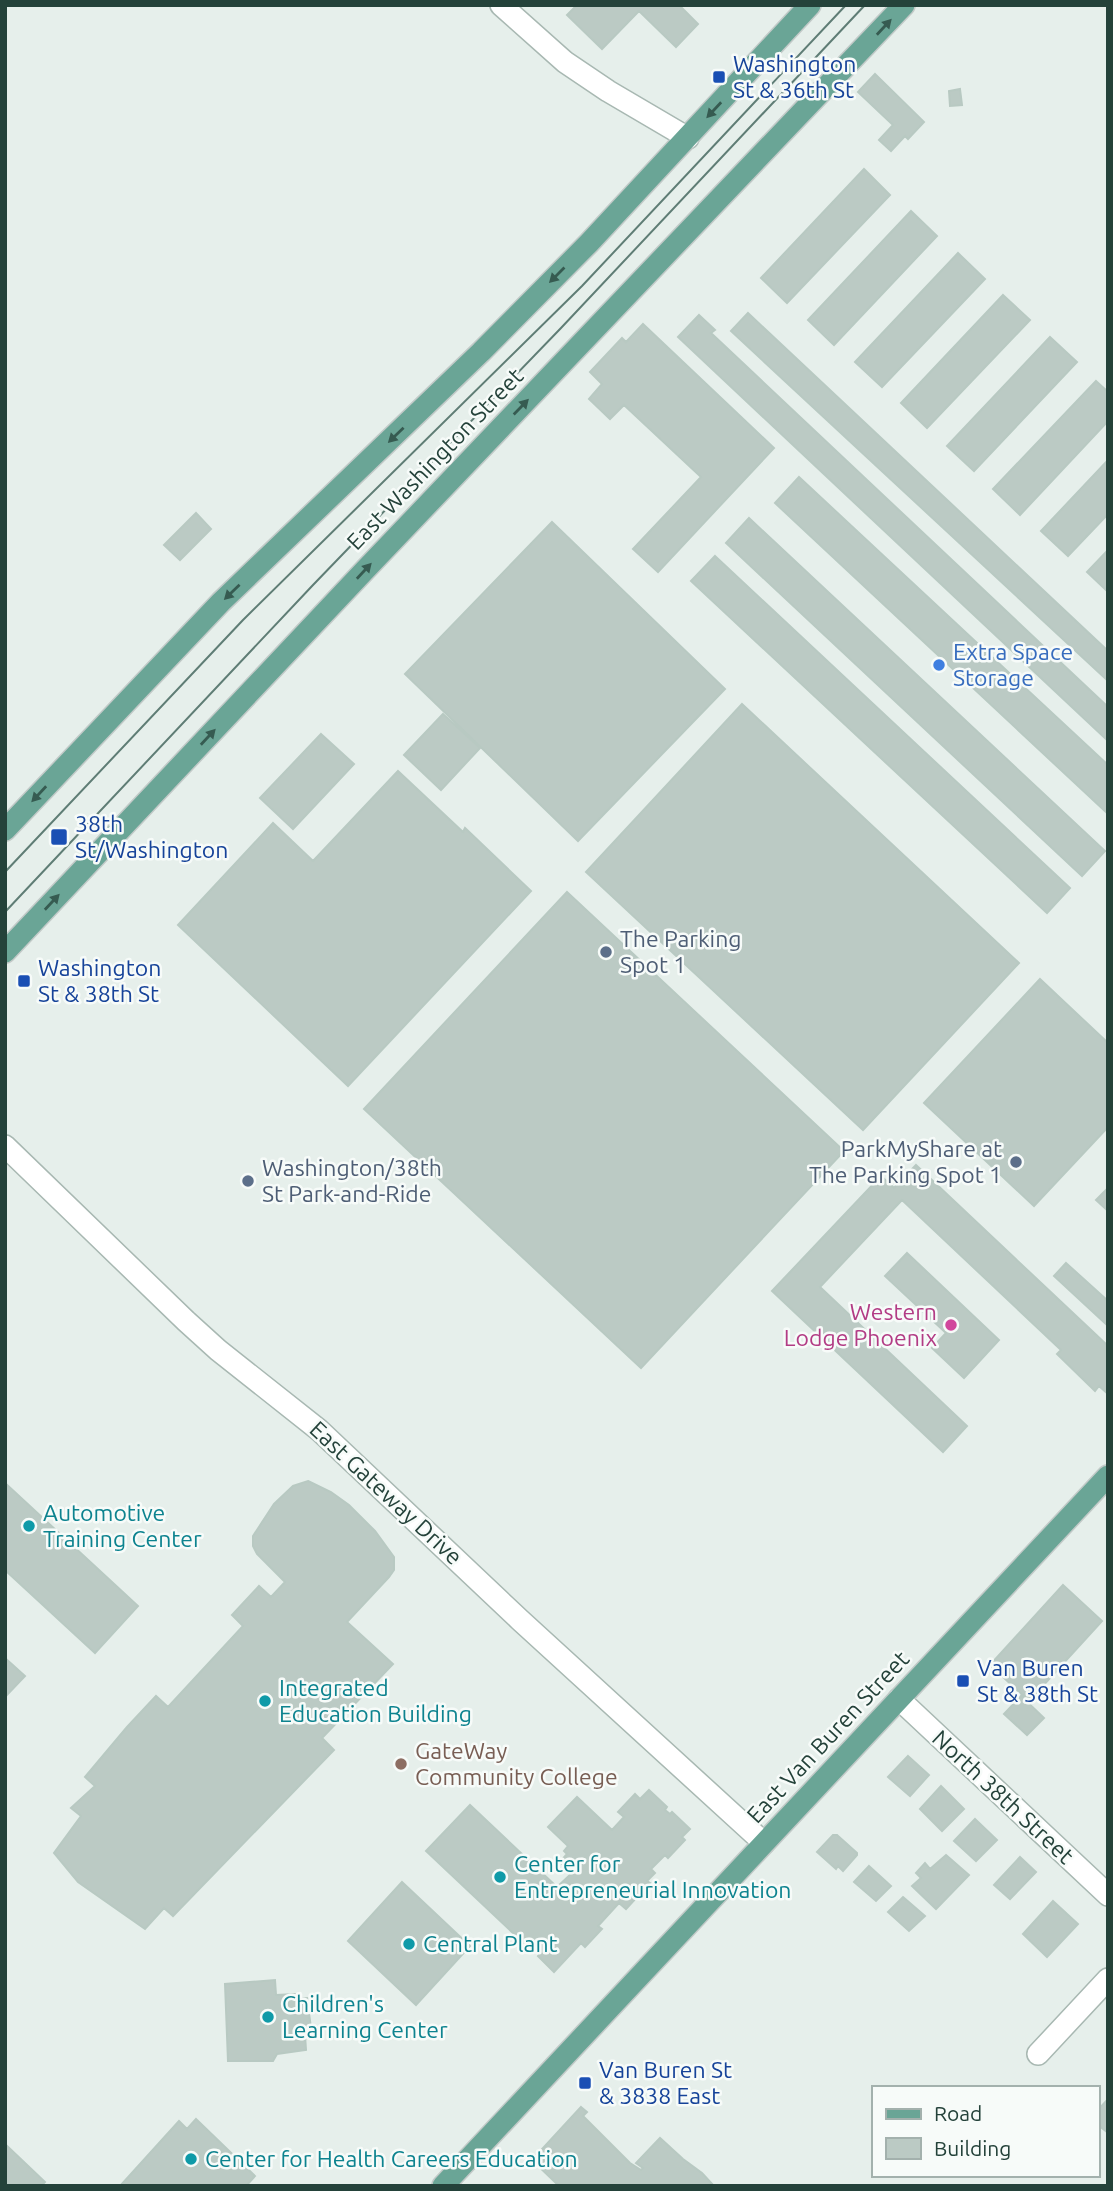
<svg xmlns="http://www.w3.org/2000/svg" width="1113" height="2191" font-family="Ubuntu,sans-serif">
<rect width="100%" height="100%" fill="#e6efeb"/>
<path fill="#bbcac4" stroke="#b8c9c2" stroke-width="2" d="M577,5H679L698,24L676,47L639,11L602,49L567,15Z
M875,74L924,122L908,139L905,136L891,151L879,140L893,125L858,92Z
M960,89L962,105L950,106L949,91Z
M864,169L890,195L787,303L761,278Z
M911,211L937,236L834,345L808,320Z
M958,253L985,279L882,387L855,362Z
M1003,295L1030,320L927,428L901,403Z
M748,313L1108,651V681L731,331Z
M699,315L715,330L711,333L1108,707V741L678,337Z
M643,324L774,448L658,572L633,549L701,477L624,405L610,419L589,399L602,384L590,372L622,338L626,342Z
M1050,337L1077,362L974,471L947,446Z
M1096,381L1108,392V421L1020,515L993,489Z
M1108,460V514L1068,556L1041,531Z
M799,477L1108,765V814L775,503Z
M196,513L211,529L180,560L164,545Z
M749,518L1105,851L1082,876L726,543Z
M552,522L725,689L578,841L405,674Z
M1108,550V592L1087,572Z
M715,556L1070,888L1047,913L691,581Z
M742,704L1019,963L863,1130L586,872Z
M443,714L480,748L441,790L404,755Z
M321,734L354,764L293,829L260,798Z
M398,771L463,832L465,828L531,891L348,1086L178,925L273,823L313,861Z
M567,892L844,1151L641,1368L364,1109Z
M1040,979L1108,1043V1127L1034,1206L924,1103Z
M916,1165L1108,1346V1394L1099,1386L1095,1391L1057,1354L1061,1350L902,1200L820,1287L967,1426L943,1452L772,1291L881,1176L894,1188Z
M1108,1188V1211L1096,1200Z
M907,1253L999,1340L964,1378L932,1348L946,1333L885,1276Z
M1066,1263L1108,1301V1326L1054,1276Z
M308,1481L331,1492L349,1505L375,1531L394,1557V1570L389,1577L347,1622L393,1664L322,1738L334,1750L173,1916L164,1908L145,1929L78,1882L54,1853L81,1816L71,1808L95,1786L85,1777L127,1727L156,1696L168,1707L243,1626L232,1615L259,1586L271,1597L285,1582L257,1554L253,1546V1536L274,1504L293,1486Z
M5,1483L138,1606L95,1653L5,1570Z
M1063,1585L1102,1621L1029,1701L990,1665Z
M5,1658L25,1676L5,1697Z
M1021,1696L1044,1718L1027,1735L1004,1714Z
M908,1756L929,1775L910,1796L888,1777Z
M941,1786L964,1809L942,1831L920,1809Z
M649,1790L667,1807L665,1810L670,1814L672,1812L690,1829L682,1837L685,1840L668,1858L665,1855L651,1869L655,1873L647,1881L650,1883L626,1909L619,1903L598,1926L602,1929L585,1947L581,1943L554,1972L538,1956L540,1953L534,1947L531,1950L426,1851L470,1805L557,1887L572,1873L560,1862L567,1854L564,1851L568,1846L548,1827L577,1797L612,1830L624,1817L618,1812L635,1794L640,1799Z
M975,1819L997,1840L976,1861L954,1841Z
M833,1835H837L857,1853V1855L843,1871L838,1866L836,1869L817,1852Z
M946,1855L969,1875L936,1909L912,1886L921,1878L916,1873L925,1863L930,1869Z
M1020,1857L1036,1872L1010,1899L994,1885Z
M869,1866L891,1886L876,1901L854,1882Z
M402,1882L470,1946L416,2005L348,1941Z
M903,1897L925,1916L909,1931L888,1912Z
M1053,1901L1078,1924L1047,1957L1023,1934Z
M275,1980L276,1995L295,1994V1999L307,1998L311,2028L310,2035H305L306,2050L277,2054L273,2061H228L225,1984Z
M1108,2099V2133L1097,2124V2111Z
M581,2107L587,2112L583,2116L630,2163L641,2170L643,2168L636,2163L660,2138L683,2159L702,2173L714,2186H559L532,2160Z
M196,2119L255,2176L246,2186H120L179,2121L187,2129Z
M5,2144L45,2182L41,2186H5Z"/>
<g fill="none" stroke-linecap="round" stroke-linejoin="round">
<defs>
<path id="minor" d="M501,5L565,62L608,91L688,138
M5,1146L186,1321L218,1350L319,1430L520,1620L764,1843
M899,1699L1108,1895
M1038,2054L1108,1979"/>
<path id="primary" d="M5,830L221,602L481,352L589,243L810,5
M5,952L365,570L904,5
M443,2186L1108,1476"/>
</defs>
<use href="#minor" stroke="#a8b8b2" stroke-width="24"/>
<use href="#primary" stroke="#c2cac8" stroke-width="24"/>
<use href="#minor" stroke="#fff" stroke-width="21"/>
<use href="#primary" stroke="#6aa596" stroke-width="21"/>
<path stroke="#5f7d75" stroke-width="2" d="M5,872L243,620L582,286L846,5
M5,912L313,585L561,328L865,5"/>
</g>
<defs><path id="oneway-solid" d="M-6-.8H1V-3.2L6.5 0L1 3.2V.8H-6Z" transform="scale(1.75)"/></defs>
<g fill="#365b51">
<use href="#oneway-solid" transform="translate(884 27) rotate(-47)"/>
<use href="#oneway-solid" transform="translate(714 110) rotate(133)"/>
<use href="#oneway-solid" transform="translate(557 275) rotate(135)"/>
<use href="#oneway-solid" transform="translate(521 407) rotate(-46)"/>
<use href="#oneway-solid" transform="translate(396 435) rotate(136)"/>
<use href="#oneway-solid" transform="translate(364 571) rotate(-47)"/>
<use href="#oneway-solid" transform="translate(232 592) rotate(136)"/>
<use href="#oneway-solid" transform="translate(208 737) rotate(-47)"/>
<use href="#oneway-solid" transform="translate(39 794) rotate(133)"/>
<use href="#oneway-solid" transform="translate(52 902) rotate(-47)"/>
</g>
<g fill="#1a4fb4" stroke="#f7fbf9" stroke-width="2.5">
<rect x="712" y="70" width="14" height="14" rx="3.5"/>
<rect x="50" y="828" width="18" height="18" rx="3.5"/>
<rect x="17" y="974" width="14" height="14" rx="3.5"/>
<rect x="956" y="1674" width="14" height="14" rx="3.5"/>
<rect x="578" y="2076" width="14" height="14" rx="3.5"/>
</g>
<circle fill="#3f7fe0" stroke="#f7fbf9" stroke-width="2.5" cx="939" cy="665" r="7"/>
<g fill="#5c6f8a" stroke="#f7fbf9" stroke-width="2.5">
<circle cx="606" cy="952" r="7"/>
<circle cx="1016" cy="1162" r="7"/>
<circle cx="248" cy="1181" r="7"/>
</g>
<circle fill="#d1479c" stroke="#f7fbf9" stroke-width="2.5" cx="951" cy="1325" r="7"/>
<g fill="#0f9aa8" stroke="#f7fbf9" stroke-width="2.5">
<circle cx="29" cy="1526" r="7"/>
<circle cx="265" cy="1701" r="7"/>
<circle cx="500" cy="1877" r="7"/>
<circle cx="409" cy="1944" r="7"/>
<circle cx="268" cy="2017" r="7"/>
<circle cx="191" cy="2159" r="7"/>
</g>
<circle fill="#8d6e63" stroke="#f7fbf9" stroke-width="2.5" cx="401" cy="1764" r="7"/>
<g text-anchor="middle" stroke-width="5" stroke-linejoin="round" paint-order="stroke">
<g font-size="23" fill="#164399" stroke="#f7fbf9" text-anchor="start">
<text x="733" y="72">Washington<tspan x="733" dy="26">St &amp; 36th St</tspan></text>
<text x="75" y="832">38th<tspan x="75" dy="26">St/Washington</tspan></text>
<text x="38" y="976">Washington<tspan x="38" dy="26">St &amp; 38th St</tspan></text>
<text x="977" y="1676">Van Buren<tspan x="977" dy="26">St &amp; 38th St</tspan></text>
<text x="599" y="2078">Van Buren St<tspan x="599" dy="26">&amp; 3838 East</tspan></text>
</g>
<g font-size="23" fill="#24423a" stroke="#f7fbf9">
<text transform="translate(435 459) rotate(-46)" y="8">East Washington Street</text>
<text transform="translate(386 1493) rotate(43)" y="8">East Gateway Drive</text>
<text transform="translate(828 1737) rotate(-47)" y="8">East Van Buren Street</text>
<text transform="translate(1003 1797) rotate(43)" y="8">North 38th Street</text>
</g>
<g font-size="23" fill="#366cbe" stroke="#f7fbf9" text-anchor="start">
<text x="953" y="660">Extra Space<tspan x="953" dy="26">Storage</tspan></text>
</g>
<g font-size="23" fill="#4e5e75" stroke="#f7fbf9" text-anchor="start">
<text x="620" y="947">The Parking<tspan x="620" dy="26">Spot 1</tspan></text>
<text x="1002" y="1157" text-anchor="end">ParkMyShare at<tspan x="1002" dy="26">The Parking Spot 1</tspan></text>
<text x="262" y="1176">Washington/38th<tspan x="262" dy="26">St Park-and-Ride</tspan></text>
</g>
<g font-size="23" fill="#b23c85" stroke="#f7fbf9" text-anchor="end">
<text x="937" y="1320">Western<tspan x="937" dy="26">Lodge Phoenix</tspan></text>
</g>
<g font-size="23" fill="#0d838f" stroke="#f7fbf9" text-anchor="start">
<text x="43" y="1521">Automotive<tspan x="43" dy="26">Training Center</tspan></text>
<text x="279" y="1696">Integrated<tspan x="279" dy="26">Education Building</tspan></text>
<text x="514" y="1872">Center for<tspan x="514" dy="26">Entrepreneurial Innovation</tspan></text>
<text x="423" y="1952">Central Plant</text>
<text x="282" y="2012">Children's<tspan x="282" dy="26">Learning Center</tspan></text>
<text x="205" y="2167">Center for Health Careers Education</text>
</g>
<g font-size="23" fill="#785e54" stroke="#f7fbf9" text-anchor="start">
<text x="415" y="1759">GateWay<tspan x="415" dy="26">Community College</tspan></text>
</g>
</g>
<rect width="1113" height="2191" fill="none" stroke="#24423a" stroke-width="14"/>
<rect x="872" y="2086" width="228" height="91" fill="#f7fbf9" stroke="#a3b1ad" stroke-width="2"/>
<rect x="886" y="2109" width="35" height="10" fill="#6aa596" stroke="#a3b1ad" stroke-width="2"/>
<text x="934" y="2121" font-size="21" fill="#24423a">Road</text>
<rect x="886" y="2138" width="35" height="21" fill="#bbcac4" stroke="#a3b1ad" stroke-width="2"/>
<text x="934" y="2156" font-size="21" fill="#24423a">Building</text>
</svg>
